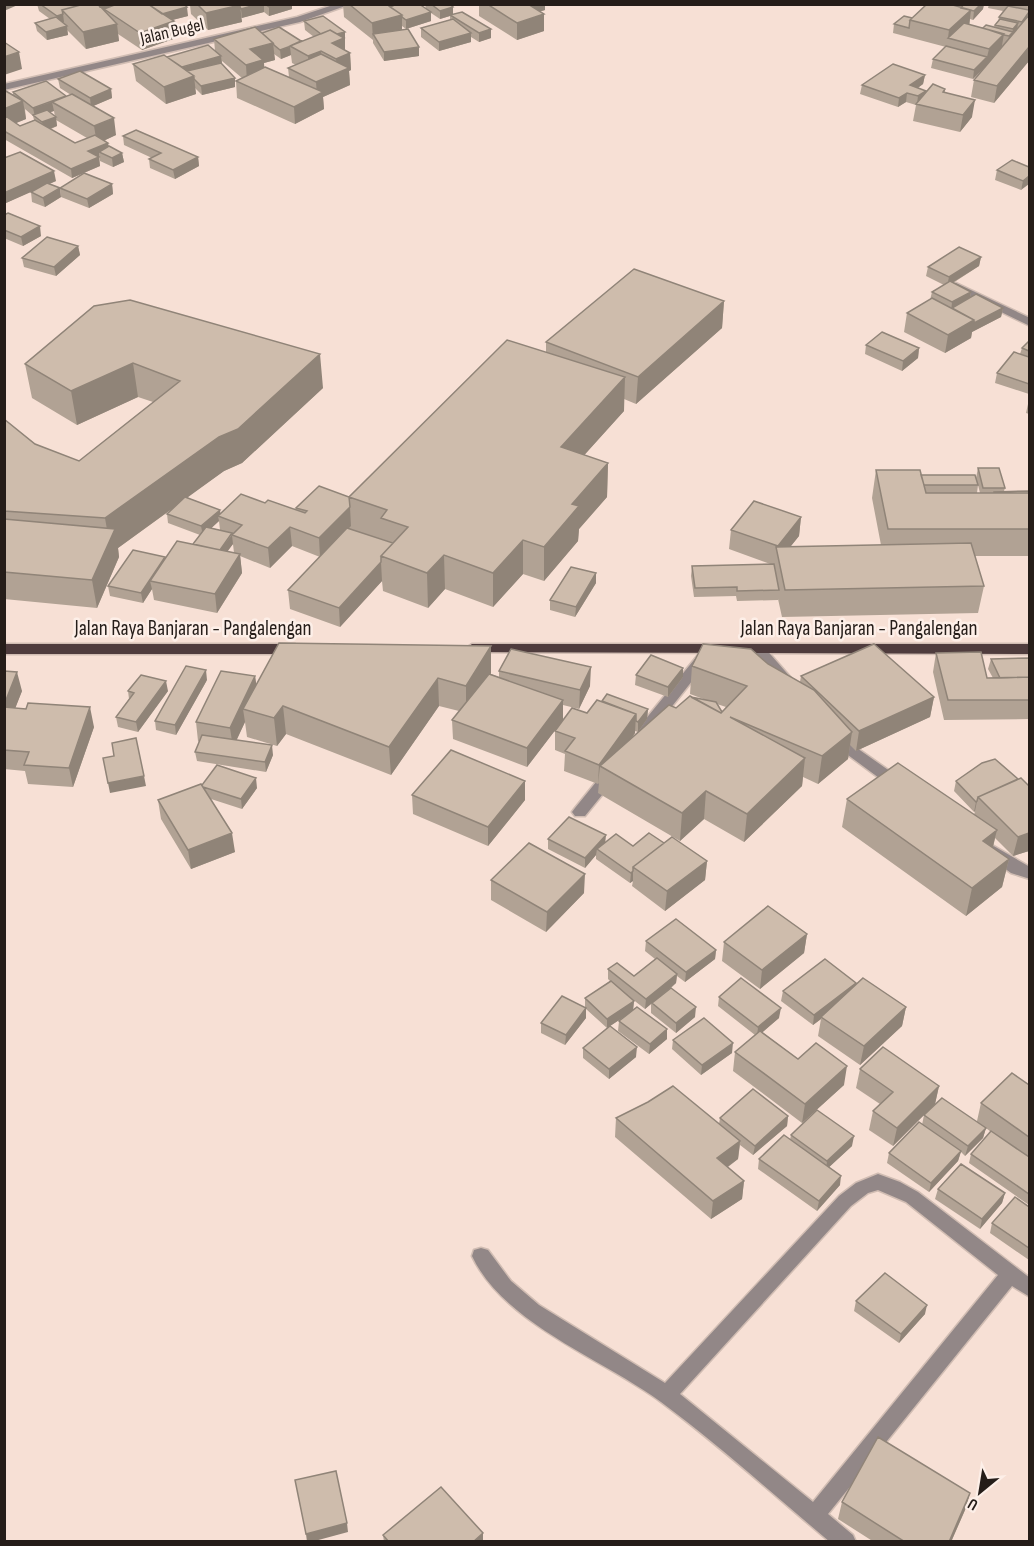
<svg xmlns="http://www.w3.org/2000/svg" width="1034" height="1546" font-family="'Sofia Sans Condensed',sans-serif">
<rect width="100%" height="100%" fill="#f7e0d5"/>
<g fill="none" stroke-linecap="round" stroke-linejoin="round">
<defs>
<path id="minor" d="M336,4H351L300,22L4,90V84L297,17Z
M956,283L1030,318V326L952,288V284Z
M759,645L764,647L792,679L794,682L792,685H782L754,653L752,650L754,647Z
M703,653L710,658L708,661L650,734H640L638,730L640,726L698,655Z
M834,732L904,781L907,785L904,789H894L829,741L827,737L829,733Z
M610,770L618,775L615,779L585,816H575L572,812L575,808L605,771Z
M992,845L1030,867V879L1011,873L986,855L984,851L986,847Z
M878,1174L900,1182L918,1192L1030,1278V1297L1012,1286L828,1514L853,1535L856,1542H830C774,1495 719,1445 661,1402C603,1359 504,1324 472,1256L474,1250L481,1248L488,1250L511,1281L539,1305L665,1383L839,1196L856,1183ZM878,1190L906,1202L998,1275L813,1502L680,1394L851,1206L868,1193Z"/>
<path id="primary" d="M4,644H295L302,649L295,654H4Z
M472,644H1030V654L467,652L465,649Z"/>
</defs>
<use href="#minor" stroke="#d1bdb3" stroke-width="3"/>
<use href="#primary" stroke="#d1bdb3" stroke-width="3"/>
<use href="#minor" fill="#928787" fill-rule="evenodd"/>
<use href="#primary" fill="#4f3c3d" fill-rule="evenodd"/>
</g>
<path fill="#b1a294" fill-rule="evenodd" d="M37,4H74L77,6H79V4H184L188,16L172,20L174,21L176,38L142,50L118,34L119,41L86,49L67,30L68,35L47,40L37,31L35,23L50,19L39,11Z
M187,4H292V9L269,16L264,12L241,18L242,22L208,30L191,14L190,5Z
M343,4H386L390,7L426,9L425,4H450L453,7V14L491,29V38L479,42L471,37V42L439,51L421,37V28L450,20V16L440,19L431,13V21L406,29L402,26V30L419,56L384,61L373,43V40L344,17Z
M479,4H545V10L539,12L544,14V31L517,40L479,16Z
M927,4H984L983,9L973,20L970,19L969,25L983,28L994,27L995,25L998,22L999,17L1003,11L988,8L989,4H1029V61L994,103L971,97L974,80L982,70L973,79L931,68L933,59L946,47L893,33L894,24L912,18Z
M304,21L345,32V50L350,53L351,70L349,71L350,85L323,97L324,109L295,124L237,98L236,81L242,78L222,61V64L235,78V87L202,95L195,88L196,94L166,104L136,81L133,64L167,57L215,51L214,39L262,33L301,41L314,37L305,30ZM274,54L281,59L291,55L292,63L296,65L288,68L289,77L264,67V63L275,60Z
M925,75L923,84L918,88L926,91L945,89V93L972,117L960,132L913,121L916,105L906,102L898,107L860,94L862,85Z
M58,79L111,89L112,98L93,106L116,135L105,140L109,146L122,153L124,162L113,167L100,161L99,156L98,157H99L100,166L72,178L4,139V90L13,95V92L66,96L71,95L60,88ZM25,109L33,116L34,120L20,126L16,123L26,119ZM54,111L55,117L50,112ZM56,120L87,138L75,143L51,129L57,126Z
M123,136L198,157L199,166L175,179L150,168L149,159L152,158L124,145Z
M4,158L56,181L49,184L61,197L45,207L32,202L31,192L36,189L6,203L4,202Z
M1029,167L1021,190L995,180L997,170Z
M112,184L113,194L89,208L61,197L60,188Z
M4,215L41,236L23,246L4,238Z
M78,246L80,255L56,276L24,267L22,258Z
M981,257L979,266L953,283L971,292L970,297L1003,308L1001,317L972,332L971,338L945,353L904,332L907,313L930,300L932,292L944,285L926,276L928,267Z
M724,301L722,328L636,404L624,399V411L584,455L608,463L607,497L579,529L578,541L544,581L523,574L493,607L445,589L428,608L383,591L382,581L340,627L290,609L288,590L320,557L292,546L270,568L240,556L242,573L217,613L154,600L152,589L143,603L110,596L108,586L193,544L200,535L168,523L167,514L176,506L118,548L119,557L97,608L4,599V419L35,444L79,461L153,402L138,397L77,425L32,398L25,364L94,306L323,388L242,463L224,471L187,497L220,514L265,503L296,510V508L349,497L546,352V342ZM219,521L220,530L211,528ZM233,544L234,553L227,551Z
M1029,341V394L995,383L997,373L1020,354L1022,348Z
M866,345L919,348L918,358L902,371L865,354Z
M1029,402V414L1026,413L1028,404Z
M978,468L1005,488L1004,491H1029V556H975L984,586L978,613L782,617L778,599V600L737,601L736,596L694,597L691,576L692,566L773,565L729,549L731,530L801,517L799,536L790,547L881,545L872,498L876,470L921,475L976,478ZM978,485L980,493H977Z
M596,573V583L575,617L550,610V600Z
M936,653L987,678H993L988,669L991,659L1029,658V719L944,720L933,672Z
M768,664L800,682L801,676L934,697L930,717L856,751L850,745L848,759L818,784L803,777L802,786L744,842L704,819L680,841L598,793L599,783L598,784L564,771L565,754L555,750V731L587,713L602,701L648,709L647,719L638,732L635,731V733L633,736L676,708L706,700L690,694L692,666ZM717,704L726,707L722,712Z
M4,671L22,691L15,708L94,727L73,787L28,784L25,771L4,769Z
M499,671L590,686L579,709L563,705V720L527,767L453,739L452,720L459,711L439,706L391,775L286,734L277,746L247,737L245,722L236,740L273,755L266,772L197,761L195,752L199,742L198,741L196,722L255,676L256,685L491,673V674L499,677Z
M636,675L683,677L668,697L635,685Z
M207,680L176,735L156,730L155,721Z
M128,691H168L138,732L118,727L116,717L129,699Z
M982,763L1029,851L1013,856L995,838L993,848L1009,859L1002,887L966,916L842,827L847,799L974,815L975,811L974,812L954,791L956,781Z
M201,784L257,788L242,809L211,799L235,852L191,869L161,819L158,800Z
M412,795L525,800L488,846L413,814Z
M548,839L605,842L633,846L664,843L707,861L705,880L665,911L632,886L633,881L630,883L596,859V855L585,868L548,849Z
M491,880L584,893L546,932L491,900Z
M807,934L804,953L760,989L722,961L724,942Z
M646,941L716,950L715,959L685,982L677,976L676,983L671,988L695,1017L676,1033L651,1013V1004L645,1009L622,991L634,1001L633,1009L667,1029V1039L649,1054L618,1031L619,1021L625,1016L610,1026L636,1057L609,1079L583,1058V1048L607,1028L586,1009V1018L565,1045L541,1033V1023L585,1007V998L610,981L608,979V969L634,976L655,959L645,951Z
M856,985L906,1007L902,1026L860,1065L818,1036L821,1019L813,1025L781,1001L783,991Z
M719,997L779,1018L762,1032L798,1059L844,1085L802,1123L733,1071L735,1052L755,1035L718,1006Z
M673,1040L732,1053L701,1075L672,1049Z
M860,1069L939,1086L935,1104L893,1146L869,1130L873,1111L880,1104L856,1088Z
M1029,1085V1205L969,1163L971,1154L991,1132L986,1128L983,1138L965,1156L961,1152L958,1161L929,1192L887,1163L889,1153L922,1125L924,1115L977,1121L981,1103Z
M788,1116L787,1126L753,1155L740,1145L738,1159L728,1167L744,1181L742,1199L711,1219L615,1137L616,1118L719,1124L720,1118Z
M791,1135L852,1146L829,1167L840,1185L817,1211L758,1169L759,1159L790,1140Z
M938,1189L1005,1193L1002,1203L980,1229L935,1199Z
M1029,1207V1260L990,1233L992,1223Z
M856,1301L925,1314L899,1343L854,1311Z
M970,1493L965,1510L951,1542H874L838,1519L842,1502Z
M383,1535L483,1542H384Z"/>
<path fill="#908478" d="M4,4H20L4,11Z
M108,4H119L104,9L105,15L94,9Z
M259,4H264V12L242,18L241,9Z
M277,4H292V9L269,16V7Z
M534,4H545V10L526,15V7Z
M981,4H984L983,9L973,20L974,11Z
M240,5L242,22L208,30L206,13Z
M187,7L188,16L157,24L156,15Z
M453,7V15L440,19V11Z
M971,10L969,27L948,38L949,30Z
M431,12V21L406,29V20Z
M63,14L64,22L58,24L57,16Z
M544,14V31L517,40V23Z
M402,15V32L373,34V40L372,23Z
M174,21L176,38L142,50L140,33Z
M1018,23L1017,32L1007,45L1009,36L1012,33L1013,29Z
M117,24L119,41L86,49L83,32Z
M67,26L68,35L47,40L46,32Z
M491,29V38L479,42V33Z
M345,32V55L350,53L351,70L349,71L350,85L323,97L324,109L295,124L294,107L317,95L316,82L337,73L336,59L326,38Z
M471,33V42L439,51V42Z
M1004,34L1001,51L973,79L974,70L987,57L989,49Z
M273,43L275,60L264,63L265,77L247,82L246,65L250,49Z
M290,47L291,55L281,59L280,50Z
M419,47V56L384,61V52Z
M1029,47V61L994,103L997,86Z
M321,51L322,68L309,73L308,56Z
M19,52L22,69L4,75V57Z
M221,56L222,65L190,74L180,68Z
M925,75L923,84L909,94L910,85Z
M194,76L196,94L166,104L164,87Z
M235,78V87L202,95L201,86Z
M111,89L112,98L91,107L90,98Z
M926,91L917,104L918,96Z
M907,93L906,102L898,107L899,98Z
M975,100L972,117L960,132L963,115Z
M23,101L26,119L4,128V109Z
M52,102L54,111L35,117L33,108Z
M56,117L57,126L44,131L42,122Z
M114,118L116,135L97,144L94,126Z
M108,143L110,152H99V156L90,160L88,151Z
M122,153L124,162L113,167L112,158Z
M99,157L100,166L72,178L71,169Z
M198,157L199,166L175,179L173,170Z
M54,171L56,181L6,203L4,193Z
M1029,176V184L1021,190L1023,181Z
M112,184L113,194L89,208L87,199Z
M60,188L61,197L45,207L43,198Z
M40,226L41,236L23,246L21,237Z
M78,246L80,255L56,276L54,267Z
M981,257L979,266L947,286L949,277Z
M971,292L969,301L951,312L952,302Z
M724,301L722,328L636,404L638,377Z
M1003,308L1001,317L972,332L971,338L945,353L948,335L974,320Z
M919,348L918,358L902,371L903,361Z
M320,354L323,388L242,463L224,471L118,548L119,557L97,608L92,580L109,541L105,518Z
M133,363L138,397L77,425L71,391Z
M625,377L624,411L561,481V447Z
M608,463L607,497L579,529L578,541L544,581V547L572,504Z
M350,507L351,526L320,557L319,538Z
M220,510L221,517L218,516L219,521L203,536L201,526Z
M801,517L799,536L779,561L778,546Z
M290,527L292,546L270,568L268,548Z
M232,535L233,544L219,563L217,553Z
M523,540V574L493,607V573Z
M240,554L242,573L217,613L215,594Z
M444,555L445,589L428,608L427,573Z
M165,557L167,567L150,581L152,589L143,603L141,593Z
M381,562L382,581L340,627L339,608Z
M596,573V583L575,617L576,607Z
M491,646V673L466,714V686Z
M591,667L590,686L579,709L580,690Z
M683,668V677L668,697V687Z
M206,670L207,680L176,735L175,725Z
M17,672L22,691L8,727L4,711V705Z
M255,676L258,695L243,709L245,722L233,748L230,728Z
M438,678L439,706L391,775L389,747Z
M166,681L168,691L138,732L136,722Z
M934,697L930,717L856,751L859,731Z
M563,700V720L527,767V748Z
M283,706L286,734L277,746L274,718Z
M90,707L94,727L73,787L69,768Z
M648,709L647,719L638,732V722Z
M636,714L635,733L608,771L600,766L598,784L599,765Z
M852,732L848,759L818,784L822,756Z
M272,745L273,755L266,772L265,762Z
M805,758L802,786L744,842L747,814Z
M144,776L146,786L110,793L108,783Z
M256,778L257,788L242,809L241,799Z
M525,781V800L488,846V827Z
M706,791L704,819L680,841L682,813Z
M977,801L975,811L974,812L976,802Z
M997,830L990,858L983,841Z
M232,833L235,852L191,869L188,850Z
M1029,833V851L1013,856L1018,837Z
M606,835L605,845L597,849L596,855L585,868V858Z
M1009,859L1002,887L966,916L972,888Z
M707,861L705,880L665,911L667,891Z
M633,871V881L630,883L631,873Z
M585,874L584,893L546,932L547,912Z
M807,934L804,953L760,989L762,970Z
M716,950L715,959L685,982L686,972Z
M677,974L676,983L645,1009L646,999Z
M856,983L854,993L821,1017V1019L813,1025L814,1015Z
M634,1001L633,1011L607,1028V1019Z
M696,1007L695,1017L676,1033V1023Z
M906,1007L902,1026L860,1065L864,1046Z
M586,1008V1018L565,1045L566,1035Z
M781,1008L779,1018L757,1037L758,1027Z
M667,1029V1039L649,1054L650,1044Z
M733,1043L732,1053L701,1075L702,1065Z
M637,1047L636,1057L609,1079V1069Z
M847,1066L844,1085L802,1123L805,1104Z
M939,1086L935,1104L893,1146L897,1128Z
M788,1116L787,1126L753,1155L755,1146Z
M986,1128L983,1138L965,1156L968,1146Z
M854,1136L852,1146L826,1170L827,1161Z
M740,1141L738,1159L715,1176L717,1158Z
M961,1151L958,1161L929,1192L931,1183Z
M841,1176L840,1185L817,1211L819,1201Z
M744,1181L742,1199L711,1219L713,1201Z
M1005,1193L1002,1203L980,1229L982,1219Z
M927,1305L925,1314L899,1343L901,1334Z
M970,1493L965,1510L951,1542H949Z
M347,1523L348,1532L311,1542H307L306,1534Z
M483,1533V1542H473Z"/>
<path fill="#cebcac" stroke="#908478" stroke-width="1.5" d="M40,4H74L77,6L62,10L63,14L57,16Z
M84,4H98L117,24L83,32L62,10Z
M98,4H108L100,7Z
M117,4H148L174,21L140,33L104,9Z
M148,4H184L187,7L162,14Z
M197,4H239L240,5L206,13Z
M239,4H259L241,9Z
M265,4H277L269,7Z
M349,4H386L402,15L372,23Z
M397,4H419L431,12L406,20L402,17V15L390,7Z
M431,4H450L453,7L440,11Z
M487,4H528L544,14L517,23Z
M927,4H949L971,10L949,30L910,20Z
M964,4H981L974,11L961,8Z
M1008,6L1029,10V12L1022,22L999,17Z
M462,12L491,29L479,33L450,15Z
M1029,15V47L997,86L974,80Z
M323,16L345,32L337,34L330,30L321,34L304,21Z
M904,16L912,18L910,20L909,28L894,24Z
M56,17L67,26L46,32L35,23Z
M453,19L471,33L439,42L421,28Z
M1000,19L1018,23L1013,29L995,25Z
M964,23L1004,34L989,49L948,38Z
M986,25L1013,32L1009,36L1004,35L983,28Z
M255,27L273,43L250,49L263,60L246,65L214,39Z
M279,27L301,41L290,46H291L280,50L274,45L273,43L262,33Z
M408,29L419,47L384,52L373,34Z
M330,30L344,38L332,43L350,53L336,59L321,51L308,56L290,46Z
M4,42L19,52L4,57Z
M208,45L221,56L182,67L167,57Z
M946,46L987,57L974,70L933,59Z
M321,54L349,68L316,82L288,68Z
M164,55L194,76L164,87L133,64Z
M221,63L235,78L201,86L194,79V76L187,71Z
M893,64L925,75L910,85L926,91L918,96L907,93L899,98L862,85Z
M265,67L323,92L294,107L236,81Z
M80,71L111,89L90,98L58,79Z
M46,81L66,96L33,108L13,92Z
M933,84L945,89L943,92L975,100L963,115L916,104Z
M4,90L23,101L4,109Z
M72,94L114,118L94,126L52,102Z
M47,110L56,117L42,122L33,115Z
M7,117L20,126L35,120L75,143L95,135L108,143L88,151L99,157L71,169L4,131V118Z
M136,130L198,157L173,170L149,159L161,153L123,136Z
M109,146L122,153L112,158L99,152Z
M20,152L54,171L4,193V158Z
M1012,160L1029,167V176L1023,181L997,170Z
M84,173L112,184L87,199L60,188Z
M47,183L60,188L43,198L31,192Z
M8,213L40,226L21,237L4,230V215Z
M47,237L78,246L54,267L22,258Z
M959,247L981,257L949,277L928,267Z
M634,269L724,301L638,377L546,342Z
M950,281L971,292L952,302L932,292Z
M976,294L1003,308L974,323V320L952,308Z
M932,298L974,320L948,335L907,313Z
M130,300L320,354L238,429L219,437L105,518L4,511V419L35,444L79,461L180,381L133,363L71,391L25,364L94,306Z
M882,332L919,348L903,361L866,345Z
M507,340L625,377L561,447L608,463L572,504L579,506L544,547L523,540L493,573L444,555L427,573L381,556L408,527L381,518L387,510L349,497Z
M1029,341V351L1022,348Z
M1014,352L1029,357V384L997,373Z
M978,468H999L1005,488H983Z
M876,470H920L926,493H1029V529H888Z
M921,475H975L978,485H924Z
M319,486L349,497L350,507L319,538L290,527L268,548L232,535L242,525L218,516L241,494L265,503L268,500L305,513L307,511L296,508Z
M1029,491V493H994V492Z
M185,497L220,510L201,526L167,514Z
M754,501L801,517L778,546L731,530Z
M4,519L115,529L92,580L4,572Z
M206,527L232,533L220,550L193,544Z
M347,528L393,543L381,556V562L339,608L288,590Z
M177,541L240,554L215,594L150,581Z
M971,543L984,586L785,590L776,547Z
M133,550L165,557L141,593L108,586Z
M774,564L779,590L737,591V587L695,588L692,566Z
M571,567L596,573L576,607L550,600Z
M279,643L491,646L466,686L438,678L389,747L283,706L274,718L243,709Z
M703,644L751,649L768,664L814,690L852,732L822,756L730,717L805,758L747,814L706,791L682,813L600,766L669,705L676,708L690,696L721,713L747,686L692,666Z
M874,644L934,697L859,731L801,676Z
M511,649L591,667L580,690L499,671Z
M981,652L987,678L1029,677V700H948L936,653Z
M651,655L683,668L668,687L636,675Z
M1029,658V677L1000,678L991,659Z
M186,666L206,670L175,725L155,721Z
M4,671L17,672L4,705Z
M221,671L255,676L230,728L196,722Z
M489,674L563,700L527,748L452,720Z
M141,675L166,681L136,722L116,717L134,693L128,691Z
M607,694L648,709L638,722L636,721V714L602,701Z
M691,697L716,702L722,712L721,713Z
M597,700L636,714L599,765L565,751L575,738L555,731L572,708L587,713Z
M28,703L90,707L69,768L24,765L29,752L4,750V707L26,709Z
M202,735L272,745L265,762L195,752Z
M136,738L144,776L108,783L103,758L114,756L112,743Z
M451,750L525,781L488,827L412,795Z
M995,759L1018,779L978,797L977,801L976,802L956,781L982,763Z
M898,763L997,830L983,841L1009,859L972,888L847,799Z
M217,765L256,778L241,799L203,787L202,785Z
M1021,778L1029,786V833L1018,837L978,797Z
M201,784L232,833L188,850L158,800Z
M569,817L606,835L585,858L548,839Z
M649,833L664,843L633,867V871L631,873L597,849L616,834L633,846Z
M672,837L707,861L667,891L633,867Z
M529,843L585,874L547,912L491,880Z
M768,906L807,934L762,970L724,942Z
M676,919L716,950L686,972L646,941Z
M657,958L677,974L646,999L608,969L617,963L634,976Z
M825,959L856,983L814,1015L783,991Z
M741,978L781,1008L758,1027L719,997Z
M863,978L906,1007L864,1046L821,1017Z
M611,981L634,1001L607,1019L585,998Z
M671,988L696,1007L676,1023L652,1003Z
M562,996L586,1008L566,1035L541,1023Z
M637,1007L667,1029L650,1044L619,1021Z
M704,1018L733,1043L702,1065L673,1040Z
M610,1026L637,1047L609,1069L583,1048Z
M760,1031L798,1059L816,1043L847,1066L805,1104L735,1052Z
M883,1047L939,1086L897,1128L873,1111L893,1092L860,1069Z
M1012,1073L1029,1085V1137L981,1103Z
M673,1086L740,1141L717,1158L744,1181L713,1201L616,1118L648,1102Z
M753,1089L788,1116L755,1146L720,1118Z
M942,1098L986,1128L968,1146L924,1115Z
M817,1110L854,1136L827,1161L791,1135Z
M919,1122L961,1151L931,1183L889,1153Z
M991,1131L1029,1157V1194L971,1154Z
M784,1135L841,1176L819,1201L759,1159Z
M961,1164L1005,1193L982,1219L938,1189Z
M1015,1197L1029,1207V1248L992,1223Z
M885,1273L927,1305L901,1334L856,1301Z
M878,1437L970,1493L949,1542H905L842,1502Z
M336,1471L347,1523L306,1534L295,1480Z
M441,1487L483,1533L473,1542H389L383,1535Z"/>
<g text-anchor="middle" stroke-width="5" stroke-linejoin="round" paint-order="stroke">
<g font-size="18" fill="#251d19" stroke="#fdefe8">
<text transform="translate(172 31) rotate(-13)" y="6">Jalan Bugel</text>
</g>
<g font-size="21" fill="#251d19" stroke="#fdefe8">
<text x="193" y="635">Jalan Raya Banjaran - Pangalengan</text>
<text x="859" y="635">Jalan Raya Banjaran - Pangalengan</text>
</g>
</g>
<rect width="1034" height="1546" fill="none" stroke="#251d19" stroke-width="12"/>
<g transform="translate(980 1492) rotate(210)" stroke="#fdefe8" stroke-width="4.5" paint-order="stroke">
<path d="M0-4.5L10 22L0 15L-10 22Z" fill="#251d19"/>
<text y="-9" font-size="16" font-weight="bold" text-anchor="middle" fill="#251d19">U</text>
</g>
</svg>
